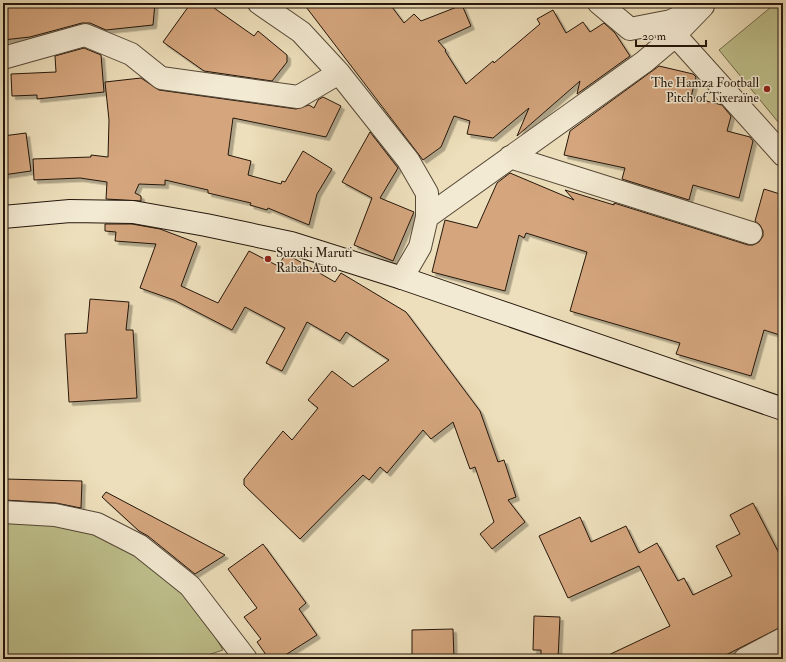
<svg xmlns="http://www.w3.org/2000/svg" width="786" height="662" font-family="'IM FELL Double Pica',serif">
<defs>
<filter id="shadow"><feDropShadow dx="3.5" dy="3.5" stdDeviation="0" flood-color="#0004"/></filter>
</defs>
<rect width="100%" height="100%" fill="#eddfbb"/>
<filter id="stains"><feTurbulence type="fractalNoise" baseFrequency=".005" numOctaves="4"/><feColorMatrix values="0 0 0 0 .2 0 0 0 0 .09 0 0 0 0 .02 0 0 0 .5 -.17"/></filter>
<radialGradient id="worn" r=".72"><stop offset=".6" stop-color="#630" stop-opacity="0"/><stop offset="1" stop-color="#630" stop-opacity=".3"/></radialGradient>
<path fill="#bec08c" stroke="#716b4c" d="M776,3H783V128L719,50Z
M19,518L112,538L162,572L198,608L223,650L196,659H3V519Z"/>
<path fill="#d5a67e" stroke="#24160b" filter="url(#shadow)" d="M3,3H155L153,25L106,30L90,23H82L30,37L3,40Z
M191,3H207L254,36L258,31L287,55V62L272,81L204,71L163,42Z
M303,3H389L404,23L414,14L421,21L462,5L471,26L438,41L446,50L445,51L466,84L493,61L494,63L540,24L537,19L553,10L566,33L583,22L590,32L604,23L615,33L630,56L577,94L580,81L517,136L529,108L493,138L467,134L470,121L454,116L441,147L423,160Z
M84,48L101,55L104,92L37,99V95L12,96L11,74L56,72L55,56Z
M659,66L693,74L696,77L691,97L722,105L731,116L727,131L750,137L753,141L739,198L693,185L689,200L622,179L625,168L564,155L570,131Z
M141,78L159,90L296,109L309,105L314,108L318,100L323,97L341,106L326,137L233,118L228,155L251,161L248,175L281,184L282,181L285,182L303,151L332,169L317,194L309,225L268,208L267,210L250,205L251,203L208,193V190L165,180V185L139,184L135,193L141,196V201L106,199L107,182L80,178L34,180L33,159L91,157V155L108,157L109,120L105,82Z
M370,132L398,168L380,198L414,212L393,261L354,245L372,198L342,182Z
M26,133L31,171L3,175V136Z
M510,173L574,200L565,190L614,205V203L748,245H753L759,242L763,236V231L760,225L755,221L764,189L783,195V336L764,330L751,376L676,354L680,343L570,311L587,252L526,233L524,238L519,235L505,291L432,272L445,220L477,228L497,183Z
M105,224H132L160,229L197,243L181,286L218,303L249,251L278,266L285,255L290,256L335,282L341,273L406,312L480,411L498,462L504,460L516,497L508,500L525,522L492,549L480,534L494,522L475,467L470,469L453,422L431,439L423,430L387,473L380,467L369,480L363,475L300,539L244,485V479L283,431L292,440L318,408L308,400L332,371L353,387L389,360L346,332L340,341L307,322L282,371L266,363L285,328L245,307L232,330L174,300L140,288L156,244L115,241L116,232L105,231Z
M90,299L129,302L126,330H133L137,398L69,402L65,334L87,333Z
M5,479L82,481L81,508L56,503L4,500Z
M106,492L225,555L195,574L148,536L139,531L102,497Z
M753,503L783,561V626L718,659H600L670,626L639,566L568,598L539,536L580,517L591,542L626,526L639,553L657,543L678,581L684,578L693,595L732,576L716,546L740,534L730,515Z
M263,544L306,603L299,609L317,635L279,659H269L257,642L261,639L244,617L257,608L228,569Z
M534,616L560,617L558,659H541V650H533Z
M453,629L454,659H412V630Z"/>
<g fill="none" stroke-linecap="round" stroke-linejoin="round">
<defs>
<path id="street" d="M259,3L301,32L339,73L408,160L427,193V217L420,247L402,278
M599,3L630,29L671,21L694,10
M675,35L783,155
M3,58L85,35L131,54L161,78L298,97L339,73
M510,157L751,233
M427,217L644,62L669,41L703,6
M3,512L55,515L97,524L140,546L190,586L246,659
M745,659L783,639"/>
<path id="secondary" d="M3,217L70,211L133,212L206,225L291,243L402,278L783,409"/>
</defs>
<use href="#street" stroke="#564837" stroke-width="24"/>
<use href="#secondary" stroke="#24160b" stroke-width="24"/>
<use href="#street" stroke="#f3ead3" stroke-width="22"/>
<use href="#secondary" stroke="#f3ead3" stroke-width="22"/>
</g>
<g fill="#8f2418" stroke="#f3ead3" stroke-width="1.5">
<circle cx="767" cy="89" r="4"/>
<circle cx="268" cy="259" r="4"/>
</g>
<g text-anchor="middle" stroke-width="3" stroke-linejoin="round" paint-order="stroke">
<g font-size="13" fill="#24160b" stroke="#f3ead3" text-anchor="end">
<text x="759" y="87">The Hamza Football<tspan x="759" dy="15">Pitch of Tixeraïne</tspan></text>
<text x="276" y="257" text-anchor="start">Suzuki Maruti<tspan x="276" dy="15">Rabah Auto</tspan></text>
</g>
</g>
<rect width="786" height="662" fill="none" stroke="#eddfbb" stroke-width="16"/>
<rect x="4" y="4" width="778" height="654" fill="none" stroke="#24160b" stroke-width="2"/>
<rect x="8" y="8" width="770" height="646" fill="none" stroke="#24160b"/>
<path d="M636 40v6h70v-6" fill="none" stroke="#24160b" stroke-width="2"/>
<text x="642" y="40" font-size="12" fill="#24160b" stroke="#f3ead3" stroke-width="3" paint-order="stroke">20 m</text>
<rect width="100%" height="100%" filter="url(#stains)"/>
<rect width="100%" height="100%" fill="url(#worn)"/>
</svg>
